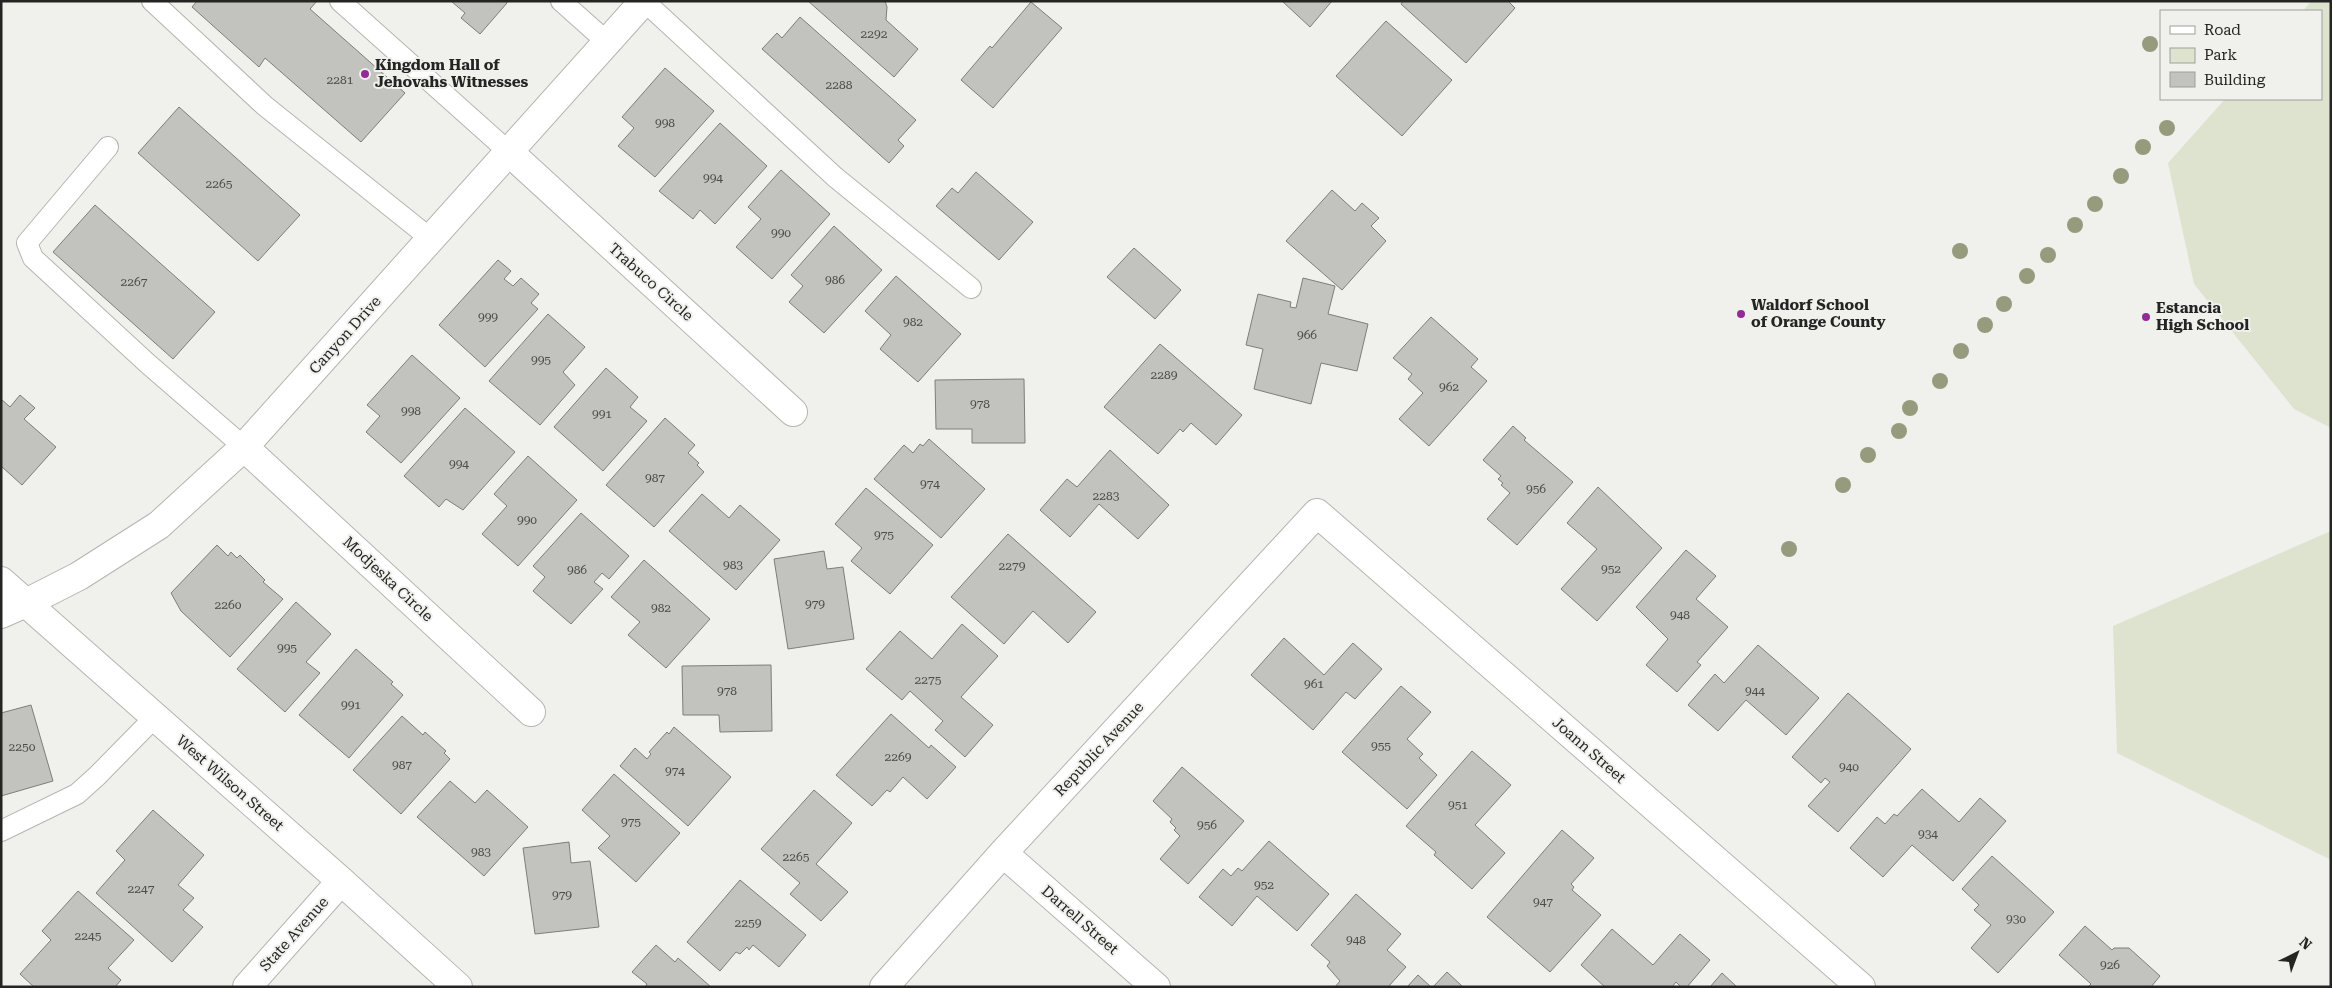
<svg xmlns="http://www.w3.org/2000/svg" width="2332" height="988" font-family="'Roboto Serif',serif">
<rect width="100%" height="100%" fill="#f0f1ed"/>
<path fill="#dee3cf" d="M2311,1H2331V428L2294,409L2194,284L2168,163L2225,99H2321V11H2303Z
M2331,531V860L2117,753L2113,626Z"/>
<path fill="#c2c3bf" stroke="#7d7e7a" d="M197,1H317L310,9L405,93L361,142L265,58L259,67L192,7Z
M451,1H506L507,3L480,34L461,18L465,13Z
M808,1H885L887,7L886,20L918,49L894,77Z
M1282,1H1332L1310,27Z
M1403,1H1508L1515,8L1466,63L1401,4Z
M1031,2L1062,28L993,108L961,80L990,46L992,48Z
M800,17L916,120L898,140L904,146L889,163L762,49L777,33L782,38Z
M1386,21L1452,80L1402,136L1336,76Z
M665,68L714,111L655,177L618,146L634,128L622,117Z
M179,107L300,215L258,261L138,153Z
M720,123L767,166L715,224L700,210L693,219L659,191Z
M781,170L830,214L772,279L736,247L761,219L748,207Z
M976,172L1033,222L999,260L936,206L952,188L958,193Z
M1332,190L1355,211L1362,203L1379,218L1371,226L1386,241L1342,290L1286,241Z
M95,205L215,312L173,359L53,252Z
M834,226L882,270L824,333L789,302L803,286L791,275Z
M1134,248L1181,290L1155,319L1107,277Z
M498,260L511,271L504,279L513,286L521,278L539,294L531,303L538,309L485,367L439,325Z
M896,276L961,334L918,382L880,349L891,335L865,311Z
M1303,278L1335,286L1328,314L1368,324L1357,371L1321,363L1311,404L1254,389L1263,349L1246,345L1258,294L1291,302L1290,307L1296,308Z
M548,314L585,347L563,372L575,385L540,425L489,381Z
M1431,317L1478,359L1471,367L1487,381L1429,446L1399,419L1423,393L1408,379L1412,374L1393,358Z
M1160,344L1242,415L1216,445L1191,423L1183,432L1180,429L1158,454L1104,407Z
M412,355L460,398L401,463L366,432L380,416L367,405Z
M606,368L638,397L630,407L647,421L603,471L554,427Z
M1024,379L1025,443H972V429H936L935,380Z
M20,395L35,408L24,419L56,447L22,485L1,466V399L10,407Z
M465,408L515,452L463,510L446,499L439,507L404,476Z
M665,418L695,445L688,453L699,463L697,465L704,472L654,527L606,485Z
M1513,426L1526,438L1524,440L1573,482L1517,545L1487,519L1510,493L1501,485L1503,483L1498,479L1501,476L1483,460Z
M929,439L985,489L941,538L874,479L904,445L913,453L920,444L923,446Z
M1110,450L1169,505L1138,539L1099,504L1070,537L1040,510L1067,479L1077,487Z
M528,456L577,500L518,566L482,534L507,506L494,494Z
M1598,487L1662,548L1597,621L1561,589L1597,549L1567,523Z
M866,488L933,545L890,594L851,561L862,548L835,524Z
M702,494L729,518L740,505L780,540L736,590L669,531Z
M581,513L629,556L609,579L602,573L594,582L603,589L571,624L533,591L545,577L533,566Z
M1008,534L1096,612L1068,643L1033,611L1004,644L951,597Z
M217,545L228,556L231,552L237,558L240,555L265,580L263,582L283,599L230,657L181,611L171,593Z
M1686,550L1716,576L1696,599L1728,627L1697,662L1701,665L1677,692L1646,665L1668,639L1636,607Z
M824,551L827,569L843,567L854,639L788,649L774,559Z
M644,560L710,619L666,668L628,635L640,622L611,597Z
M296,602L331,634L306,662L320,673L285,712L237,669Z
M962,624L998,656L961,697L993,725L965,757L935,730L943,721L910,691L902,700L866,669L900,631L932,659Z
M1284,638L1324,675L1353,643L1382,669L1355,699L1346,692L1313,730L1251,675Z
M1758,645L1819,698L1786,735L1746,700L1718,731L1688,705L1715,674L1724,683Z
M356,649L393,682L391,684L403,695L349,758L299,715Z
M771,665L772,731L720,732L719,715H683L682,666Z
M1401,686L1431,712L1407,739L1423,754L1419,758L1437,775L1407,809L1342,752Z
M1848,693L1911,749L1838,832L1808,806L1830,782L1825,778L1821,783L1792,757Z
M31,705L53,781L1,796V713Z
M891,714L929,748L931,745L956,767L927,799L903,777L890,792L887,790L872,806L836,775Z
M402,716L423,735L425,732L446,751L444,753L450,759L401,814L353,770Z
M674,727L731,777L688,826L620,766L635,748L647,759L651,754L649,752L667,732L669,734Z
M1472,751L1511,785L1475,825L1505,853L1472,889L1434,855L1436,852L1406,826Z
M1182,767L1244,821L1188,884L1160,859L1180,836L1174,830L1176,828L1170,822L1172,819L1153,801Z
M614,774L680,833L636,882L598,848L610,836L582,810Z
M450,781L475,803L487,790L528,827L484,876L417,817Z
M1922,789L1959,822L1980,798L2006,821L1953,881L1912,845L1883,877L1850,848L1877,817L1885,824L1894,814L1897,816Z
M814,790L852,823L816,864L848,892L821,921L790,894L800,883L761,849Z
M153,810L204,855L178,885L194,898L183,910L203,927L172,962L96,893L125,860L116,851Z
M1562,830L1594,858L1571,884L1574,887L1572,890L1601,915L1550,972L1487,917Z
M1269,841L1329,894L1297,931L1257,896L1232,926L1199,897L1223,869L1231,876L1238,868L1242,871Z
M569,842L571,863L590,861L599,927L535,934L523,848Z
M1992,856L2054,912L1998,973L1971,948L1991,925L1974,910L1979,905L1962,889Z
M740,880L806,935L779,967L753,945L749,950L747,947L740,954L736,952L720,971L687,942Z
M78,891L134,940L108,968L121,980L115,987H34L20,974L51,940L42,931Z
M1356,894L1401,934L1387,950L1406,967L1388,987H1335L1340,981L1327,966L1330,962L1311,945Z
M2085,926L2112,950L2114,948H2129L2160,976L2151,987H2088L2091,984L2059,955Z
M1612,929L1653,965L1680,934L1710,960L1687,987H1681L1676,982L1672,987H1605L1581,965Z
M656,945L675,962L678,958L711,987H645L647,984L632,972Z
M1447,972L1463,987H1433Z
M1722,973L1737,987H1710Z
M1418,975L1431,987H1407Z"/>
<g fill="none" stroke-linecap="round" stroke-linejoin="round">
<defs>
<path id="service" d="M152,1L265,106L431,239
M340,1L509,152
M561,1L607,42
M644,1L835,177L971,288
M108,147L27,243L33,258L147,363L244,447
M1,831L77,794L97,776L155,717"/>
<path id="minor" d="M509,152L793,412
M244,447L531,712
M1,581L26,603L79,576L159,525L244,447L644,1
M1003,853L1156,987
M247,987L341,881
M884,987L1003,853L1317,513L1861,987"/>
<path id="tertiary" d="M1,614L26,603L341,881L458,987"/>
</defs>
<use href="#service" stroke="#b4b5b0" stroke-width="22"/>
<use href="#minor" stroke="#b4b5b0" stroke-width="30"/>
<use href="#tertiary" stroke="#b4b5b0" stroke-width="30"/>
<use href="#service" stroke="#fff" stroke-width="20"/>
<use href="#minor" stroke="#fff" stroke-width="28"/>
<use href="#tertiary" stroke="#fff" stroke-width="28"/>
</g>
<g fill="#969b7d">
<circle cx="2150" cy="44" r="8"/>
<circle cx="2167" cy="128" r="8"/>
<circle cx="2143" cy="147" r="8"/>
<circle cx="2121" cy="176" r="8"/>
<circle cx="2095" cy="204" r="8"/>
<circle cx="2075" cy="225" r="8"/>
<circle cx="1960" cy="251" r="8"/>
<circle cx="2048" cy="255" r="8"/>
<circle cx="2027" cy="276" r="8"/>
<circle cx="2004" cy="304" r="8"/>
<circle cx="1985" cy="325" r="8"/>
<circle cx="1961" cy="351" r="8"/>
<circle cx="1940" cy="381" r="8"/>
<circle cx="1910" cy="408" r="8"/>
<circle cx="1899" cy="431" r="8"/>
<circle cx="1868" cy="455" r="8"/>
<circle cx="1843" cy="485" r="8"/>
<circle cx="1789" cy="549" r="8"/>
</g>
<g fill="#902c93" stroke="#f0f1ed" stroke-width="2">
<circle cx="365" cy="74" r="5"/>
<circle cx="1741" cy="314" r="5"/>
<circle cx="2146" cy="317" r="5"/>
</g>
<g text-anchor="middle" stroke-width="4" stroke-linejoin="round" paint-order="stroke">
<g font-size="12" fill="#4c4c4a">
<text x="874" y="38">2292</text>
<text x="340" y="84">2281</text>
<text x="839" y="89">2288</text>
<text x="665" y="127">998</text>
<text x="713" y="182">994</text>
<text x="219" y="188">2265</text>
<text x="781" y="237">990</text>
<text x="835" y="284">986</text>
<text x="134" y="286">2267</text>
<text x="488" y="321">999</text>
<text x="913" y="326">982</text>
<text x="1307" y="339">966</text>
<text x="541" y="364">995</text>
<text x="1164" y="379">2289</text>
<text x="1449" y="391">962</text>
<text x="980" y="408">978</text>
<text x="411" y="415">998</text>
<text x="602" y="418">991</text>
<text x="459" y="468">994</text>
<text x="655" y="482">987</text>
<text x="930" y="488">974</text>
<text x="1536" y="493">956</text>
<text x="1106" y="500">2283</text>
<text x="527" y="524">990</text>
<text x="884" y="539">975</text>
<text x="733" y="569">983</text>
<text x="1012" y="570">2279</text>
<text x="1611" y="573">952</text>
<text x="577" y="574">986</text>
<text x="815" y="608">979</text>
<text x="228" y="609">2260</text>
<text x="661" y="612">982</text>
<text x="1680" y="619">948</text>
<text x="287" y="652">995</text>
<text x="928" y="684">2275</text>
<text x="1314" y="688">961</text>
<text x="727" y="695">978</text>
<text x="1755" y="695">944</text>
<text x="351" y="709">991</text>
<text x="1381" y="750">955</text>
<text x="22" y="751">2250</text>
<text x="898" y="761">2269</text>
<text x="402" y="769">987</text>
<text x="1849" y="771">940</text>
<text x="675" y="775">974</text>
<text x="1458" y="809">951</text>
<text x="631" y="826">975</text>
<text x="1207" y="829">956</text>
<text x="1928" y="838">934</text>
<text x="481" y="856">983</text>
<text x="796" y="861">2265</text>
<text x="1264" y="889">952</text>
<text x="141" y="893">2247</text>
<text x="562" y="899">979</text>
<text x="1543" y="906">947</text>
<text x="2016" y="923">930</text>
<text x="748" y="927">2259</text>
<text x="88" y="940">2245</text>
<text x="1356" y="944">948</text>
<text x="2110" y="969">926</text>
</g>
<g font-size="15" font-weight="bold" fill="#242523" stroke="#f0f1ed" text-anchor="start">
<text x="375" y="70">Kingdom Hall of<tspan x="375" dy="17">Jehovahs Witnesses</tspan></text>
<text x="1751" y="310">Waldorf School<tspan x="1751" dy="17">of Orange County</tspan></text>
<text x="2156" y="313">Estancia<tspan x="2156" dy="17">High School</tspan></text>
</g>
<g font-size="15" fill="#242523" stroke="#f0f1ed">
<text transform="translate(651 282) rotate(42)" y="5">Trabuco Circle</text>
<text transform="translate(345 335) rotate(-48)" y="5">Canyon Drive</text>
<text transform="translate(388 579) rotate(43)" y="5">Modjeska Circle</text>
<text transform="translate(1099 749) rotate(-47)" y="5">Republic Avenue</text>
<text transform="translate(1589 750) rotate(41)" y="5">Joann Street</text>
<text transform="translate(230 783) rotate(41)" y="5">West Wilson Street</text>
<text transform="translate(1080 920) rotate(41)" y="5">Darrell Street</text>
<text transform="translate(294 934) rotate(-48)" y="5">State Avenue</text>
</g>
</g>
<rect width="2332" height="988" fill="none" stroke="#242523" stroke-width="5"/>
<rect x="2160" y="10" width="162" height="90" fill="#f0f1ed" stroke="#9e9f9c"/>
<rect x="2170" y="26" width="25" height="8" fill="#ffffff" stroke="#9e9f9c"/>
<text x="2204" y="35" font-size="15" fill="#242523">Road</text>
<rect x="2170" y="48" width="25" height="15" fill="#dee3cf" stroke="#9e9f9c"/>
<text x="2204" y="60" font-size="15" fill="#242523">Park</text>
<rect x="2170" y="72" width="25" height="15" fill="#c2c3bf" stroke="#9e9f9c"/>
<text x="2204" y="85" font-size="15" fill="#242523">Building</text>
<g transform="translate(2297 953) rotate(42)" stroke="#f0f1ed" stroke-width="4" paint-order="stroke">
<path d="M0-4L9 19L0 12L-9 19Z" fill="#242523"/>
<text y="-8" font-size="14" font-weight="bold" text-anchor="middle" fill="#242523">N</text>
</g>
</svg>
